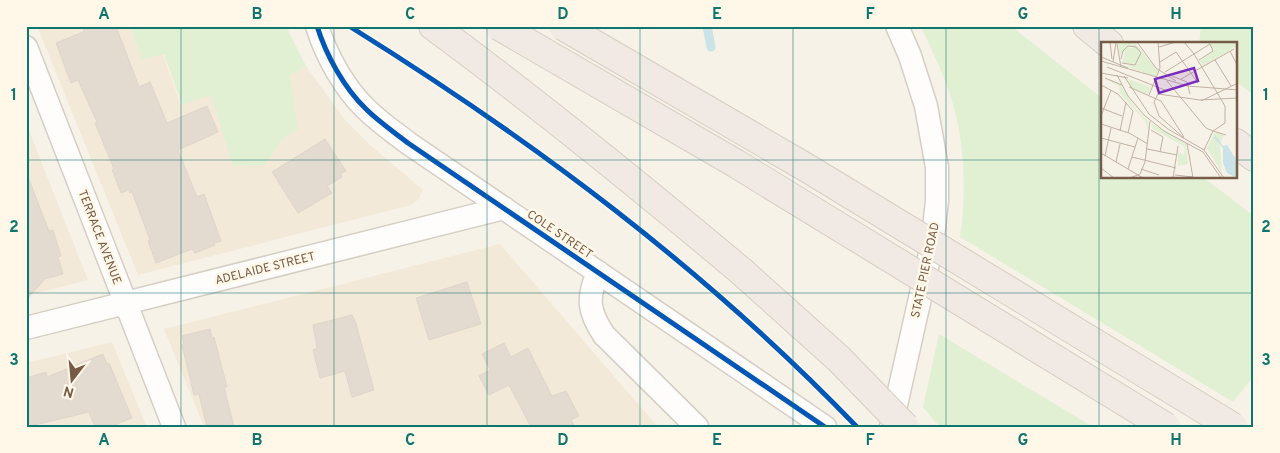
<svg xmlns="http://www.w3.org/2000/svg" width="1280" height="453" font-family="Overpass,sans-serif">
<rect width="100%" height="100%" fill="#f7f2e8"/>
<path fill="#f3e9d8" d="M37,26H130L142,60L163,54L181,105L211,95L264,165L286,136L297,130L290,75L306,66L345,120L369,144L423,190L418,200L411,205L138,275Z
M26,123L88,280L26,296Z
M500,244L658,427H204L164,329Z
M112,342L147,427H26V363Z"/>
<path fill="#e1efd2" d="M130,26H286L306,66L290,75L298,130L286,136L264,165L233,166L211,95L182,105L164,54L142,60Z
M921,26H1011L1102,98V178H1204L1254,216V376L1233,402L960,237C967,191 965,134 948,89C941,68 930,47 921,26Z
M1201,26H1254V95L1236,82V44H1199Z
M939,334L1093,427H940L923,407Z"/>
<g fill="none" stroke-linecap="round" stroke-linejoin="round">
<path stroke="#c9e3e8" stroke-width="9" d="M707,26L711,47"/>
</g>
<path fill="#e3dad0" stroke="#e0d5ca" d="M84,26H116L139,87L150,82L167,123L207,106L218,132L178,150L197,197L204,194L221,241L214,243L215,245L195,253L192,249L156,263L148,241L150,240L132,192L130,193L129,190L121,193L112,170L114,169L95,123L97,122L78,80L71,83L56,43L83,32Z
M325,139L346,171L340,174L342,177L327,186L332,193L298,213L272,172Z
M26,177H28L49,231L53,230L61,256L58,257L63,274L45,279L26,300Z
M467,282L481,324L429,340L416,298Z
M352,315L356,324L374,390L352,397L345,371L320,378L313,350L317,348L313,325Z
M210,329L212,338L214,337L227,387H224L234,427H207L199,394L194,395L182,345L184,344L182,336Z
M504,343L511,357L528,348L552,396L566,391L579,416L571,420L575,427H531L509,385L489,395L479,376L490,370L482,354Z
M103,354L107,364L109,363L132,418L109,427H95L89,412L26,427V378L46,372L47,377Z"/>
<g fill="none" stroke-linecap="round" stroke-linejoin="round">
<defs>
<path id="street" d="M317,26C326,55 344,88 366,109C379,122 394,132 408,143L825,427
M26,47L174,427
M598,272C587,298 588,311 604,335L697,427
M26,328L504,208
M891,427L932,245L937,201V167L926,106L910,56L897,26"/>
<path id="highway" d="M433,26C539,104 641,187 741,271
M1087,26L1109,44
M1236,143L1254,157"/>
</defs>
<use href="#street" stroke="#d6cec5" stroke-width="25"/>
<use href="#highway" stroke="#d6cdc4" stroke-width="30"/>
<use href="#street" stroke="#fefdfc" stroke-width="22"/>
<use href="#highway" stroke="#f1e9e3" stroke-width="28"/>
<defs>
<path id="highway-bridge" d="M499,26L735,163L1166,427
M563,26L807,168L1233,427
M741,271L839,359L905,427"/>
</defs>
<use href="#highway-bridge" stroke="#d6cdc4" stroke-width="30" stroke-linecap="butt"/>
<use href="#highway-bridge" stroke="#f1e9e3" stroke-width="28"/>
<defs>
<path id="cycleway" d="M317,26C326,55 344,88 366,109C379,122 394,132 408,143L825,427
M349,26C534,141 706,270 857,427"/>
</defs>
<use href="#cycleway" stroke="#fff8e9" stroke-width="8"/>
<use href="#cycleway" stroke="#0057b8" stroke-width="5"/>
</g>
<path fill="none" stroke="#0f766e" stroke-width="1" stroke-opacity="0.55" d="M181,26V427M334,26V427M487,26V427M640,26V427M793,26V427M946,26V427M1099,26V427M26,160H1102M1236,160H1254M26,293H1254"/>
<g text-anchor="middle" stroke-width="5" stroke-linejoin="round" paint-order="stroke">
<g font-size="12" fill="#775b47" stroke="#fff8e9">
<text transform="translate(560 234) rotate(34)" y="4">COLE STREET</text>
<text transform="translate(100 237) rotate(69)" y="4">TERRACE AVENUE</text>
<text transform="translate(265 268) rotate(-14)" y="4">ADELAIDE STREET</text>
<text transform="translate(925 270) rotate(-78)" y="4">STATE PIER ROAD</text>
</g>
</g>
<g transform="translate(1101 42)">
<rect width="136" height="136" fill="#f7f2e8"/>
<path d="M17,0L35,2L57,29L55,35L25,24L37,22L41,11L29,3L19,13ZM106,0H136V4L102,24L99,19L113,8ZM25,6H36L40,14L36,22L21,21ZM0,35L19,42L34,66L47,79L48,90L44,79L19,51L18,44ZM27,37L50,45L47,52L30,46ZM50,81L85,102L87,122L77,124V110L83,113L84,105L52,87ZM114,90L123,93L119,102L114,93L113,96L119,103L121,131L106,106Z" fill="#e1efd2"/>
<path d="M114,93L122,104L126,103L136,119V136L126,131L122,121V106L113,96Z" fill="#c9e3e8"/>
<path fill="none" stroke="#c0b1a3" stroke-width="1" d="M9,0L11,17M36,0L55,26L75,39M16,2L20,25M58,5L75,0M129,9L137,25M0,15L27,26M20,17L22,9L27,4L35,5L40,11L34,23L21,21M114,18L130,44M0,19L87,44L137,48M12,20L15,0M59,20L75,10L97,41M6,25L66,49M64,30L109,2L112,9L98,18M0,31L27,36M16,33L27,54L43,73L63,89L102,110L120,136M23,34L48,72L67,87L103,108L123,136M71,34L86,40L89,52M4,36L21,43M80,37L133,7M66,39L105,86L112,89L124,81V64L93,12L83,0M0,43L17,52L32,69L27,91M28,45L60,59L83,95M48,53L59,26L57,0M100,59L137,41M0,66L21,74M0,74L10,48M0,82L28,91L47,102M50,88L62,95L59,110M19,89L25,60M0,96L34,105M83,96L58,74L53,60L57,52L99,58L137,56M86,101L92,136M46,107L76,113M103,108L112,89L125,93M0,111L42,136M4,114L10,86M31,115L75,126M15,120L19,102M0,126L13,136M27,127L37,96M40,127L58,133M74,133L92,135M29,136L39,132L44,120L49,79M72,136L77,104"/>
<path fill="#7b2cbf" fill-opacity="0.15" stroke="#7b2cbf" stroke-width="2.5" d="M93,26L97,39L58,51L54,37Z"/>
<rect width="136" height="136" fill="none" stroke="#775b47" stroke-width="2.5"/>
</g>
<rect width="1280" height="453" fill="none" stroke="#fff8e9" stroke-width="55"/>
<g transform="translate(72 380) rotate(196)" stroke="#fff8e9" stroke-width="4" paint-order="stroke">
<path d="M0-4L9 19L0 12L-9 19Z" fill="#775b47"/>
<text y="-8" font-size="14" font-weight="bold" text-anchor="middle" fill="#775b47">N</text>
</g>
<rect x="28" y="28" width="1224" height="398" fill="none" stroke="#0f766e" stroke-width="2"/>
<g font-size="16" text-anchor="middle" font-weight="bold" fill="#0f766e">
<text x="104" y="19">A</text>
<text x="257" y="19">B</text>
<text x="410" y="19">C</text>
<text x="563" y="19">D</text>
<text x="717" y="19">E</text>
<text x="870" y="19">F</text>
<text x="1023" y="19">G</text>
<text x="1176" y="19">H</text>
<text x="14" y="100">1</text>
<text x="1266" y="100">1</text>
<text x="14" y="232">2</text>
<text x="1266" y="232">2</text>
<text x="14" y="365">3</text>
<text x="1266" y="365">3</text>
<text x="104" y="445">A</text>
<text x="257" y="445">B</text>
<text x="410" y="445">C</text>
<text x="563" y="445">D</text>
<text x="717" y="445">E</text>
<text x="870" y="445">F</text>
<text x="1023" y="445">G</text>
<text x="1176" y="445">H</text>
</g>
</svg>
